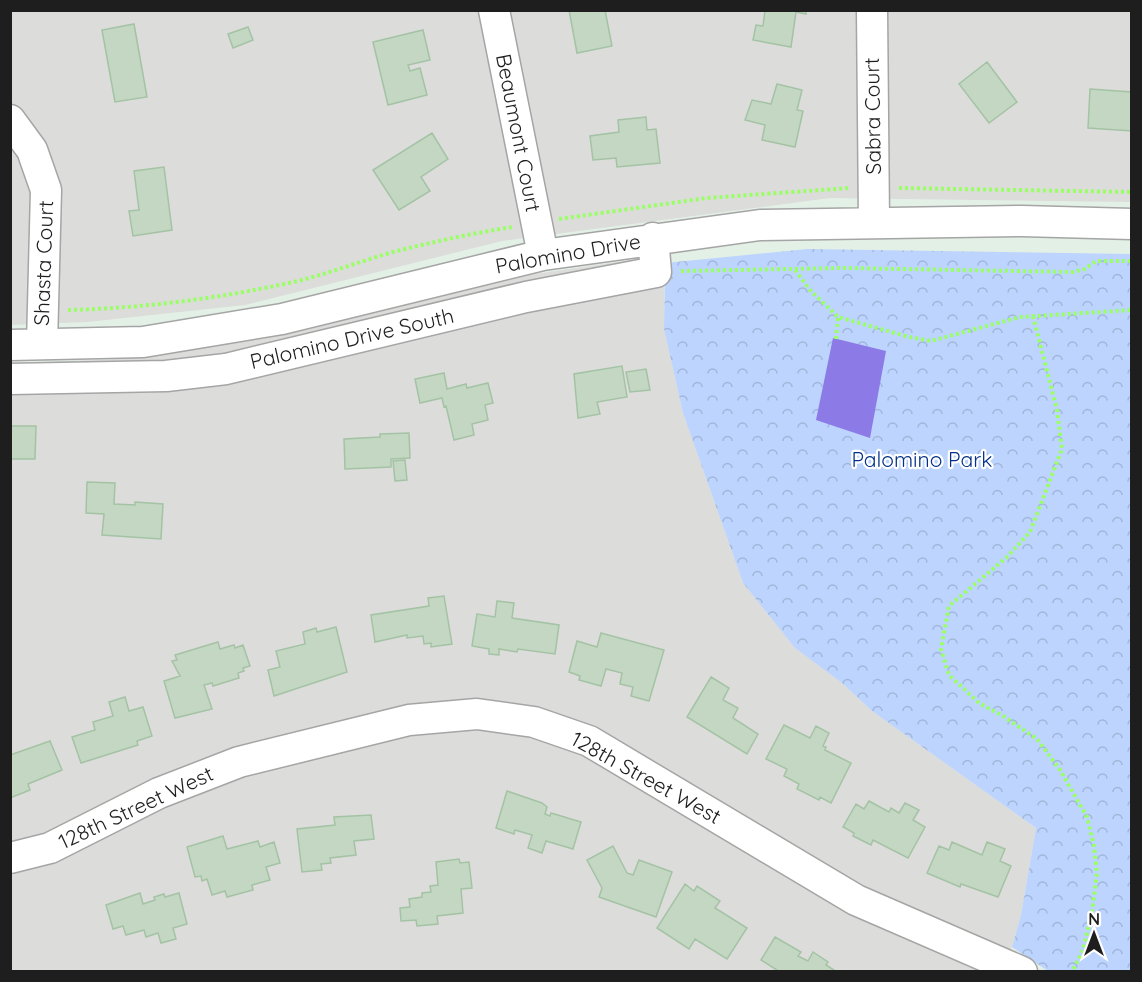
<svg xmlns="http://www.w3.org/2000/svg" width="1142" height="982" font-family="Quicksand,sans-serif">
<defs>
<pattern id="park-crowns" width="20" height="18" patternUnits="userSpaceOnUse" patternTransform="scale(1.5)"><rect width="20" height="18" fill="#bcd4fe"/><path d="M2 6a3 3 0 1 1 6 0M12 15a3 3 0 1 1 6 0" fill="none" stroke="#a1b6d9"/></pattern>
</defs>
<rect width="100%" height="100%" fill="#e3f0e6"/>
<path fill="#dcdcdb" d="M10,11H1131V202L830,198L502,241L245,305L87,322L11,325Z
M631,260L664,285V329L683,413L743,583L795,648L842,683L872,711L1036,828L1021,915L1012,947L1002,971H11L10,363L121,359L307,330L488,281Z"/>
<path fill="url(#park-crowns)" d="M808,249L1131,254V971H1048L1012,947L1021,915L1036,828L872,711L842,683L795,648L743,583L683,413L664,329L665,263Z"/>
<path fill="#8c7ae6" d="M833,338L886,351L870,438L816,420Z"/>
<path fill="#c3d7c3" stroke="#a4c3a4" stroke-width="1.5" d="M569,10H605L612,46L577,53Z
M765,10H806V14L796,12L791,47L753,40L756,25L763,26Z
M134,24L147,97L115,102L102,30Z
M248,27L253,40L233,48L228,34Z
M423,30L430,60L408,65L410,71L420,68L427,95L388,105L373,42Z
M987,62L1017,102L989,123L959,84Z
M777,84L802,90L797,110L803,111L795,147L762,140L765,125L745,120L752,100L771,104Z
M1090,89L1132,92V131L1088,128Z
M646,117L647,130L656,129L660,163L617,167L616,158L593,160L590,136L619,132L618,120Z
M432,133L448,159L421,177L430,191L399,210L373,170Z
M164,167L172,230L133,236L129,211L139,210L134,171Z
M622,366L627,397L597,402L600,414L578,418L574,374Z
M646,369L650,390L630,392L626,372Z
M444,373L447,389L466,384L467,388L488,383L493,403L485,405L488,420L472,424L474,435L454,440L446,406L444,407L442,398L420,403L415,379Z
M10,426H36L35,459H10Z
M409,433L410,458L391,459V467L345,469L344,439L380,437V434Z
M405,460L407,480L395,481L393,461Z
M87,482L115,483L114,504L135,505V502L163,504L161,539L102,535L104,514L86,513Z
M444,596L452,644L431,647V643L424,644L423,636L407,638V635L375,642L371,615L429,606L428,598Z
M497,601L514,603L512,618L559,625L555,654L518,649L517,652L499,649V655L489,654V649L472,646L477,614L495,617Z
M336,627L347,672L274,696L268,670L280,667L276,651L305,644L303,632L316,628L317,632Z
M601,633L664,650L649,701L631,696L633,687L620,684L622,673L606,669L601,686L579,680L580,676L569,672L577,641L597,647Z
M218,642L220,649L234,645L235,648L243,645L250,666L243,668L244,671L238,673L239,678L213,686L212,683L204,685L212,709L175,718L164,681L180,676L172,661L177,660L175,655Z
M711,677L729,688L723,700L738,708L733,718L758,734L747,754L687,717Z
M125,697L129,711L143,707L152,736L137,741L138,745L81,763L72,737L95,730L93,722L113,716L109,702Z
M784,725L810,738L816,726L829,733L823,746L826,747L825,750L851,763L831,803L820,797L819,800L797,789L799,784L784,776L787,769L766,759Z
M50,741L62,770L28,784L30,790L10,798V755Z
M507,791L542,803L547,807L545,814L550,816L551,813L581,822L573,849L546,841L542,853L528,848L532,835L515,830L514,834L496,828Z
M869,801L889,812L891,808L899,813L905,803L919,810L913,820L925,827L908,858L873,840L871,845L853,836L854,833L843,827L856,804L864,809Z
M371,815L374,839L354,841L356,855L330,858L331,863L321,864L322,870L302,872L297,829L335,825L334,817Z
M223,836L227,849L258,841L260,847L274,842L280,863L266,867L270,880L252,885L253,890L227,897L225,891L212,895L207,879L202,881L201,876L195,877L187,847Z
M952,842L982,855L987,842L1005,849L1000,861L1011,866L998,897L961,884L960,887L927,873L939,846L949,850Z
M613,846L627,873L633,875L639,860L672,872L656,917L599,897L602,888L587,860Z
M459,859L460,863L469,862L472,888L461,889L463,913L437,916L438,924L417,926L416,920L401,921L400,908L410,907L409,899L422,897V893L431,892L430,886L438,885L436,862Z
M685,884L694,891L697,886L720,901L715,908L747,928L727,959L695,939L689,949L657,928Z
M140,893L143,904L155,900L154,897L164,894L165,897L179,893L187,924L173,928L176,939L161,943L158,933L146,937L144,930L126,935L123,926L113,929L106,905Z
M775,937L801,952L798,956L808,961L813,952L828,962L826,965L837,972H780L761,960Z"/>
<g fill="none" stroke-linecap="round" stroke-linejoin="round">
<defs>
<path id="minor" d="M494,10L543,255
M872,10L874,222
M10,120L32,150L46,190L42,344
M10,345L143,342L282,319L543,255L760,225L1022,221L1132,224
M10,379L166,376L226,369L526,297L656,272L653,238
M10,858L50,848L159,793L239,762L409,720L477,714L534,722L589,741L856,900L1022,972"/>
</defs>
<use href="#minor" stroke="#a5a5a5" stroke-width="33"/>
<path stroke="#99ff65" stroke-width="4" stroke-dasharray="3 3" stroke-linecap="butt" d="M899,188L1132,192
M559,219L707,198L850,188
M795,270L810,290L838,317L909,337L931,341L1020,317L1132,310
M681,271L843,268L1073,272L1085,269L1096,261H1132
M68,310C146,308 222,298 298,281C330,273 361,261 393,252C433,242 473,233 513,227
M1033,316L1057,410L1062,449L1030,532L1007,557L949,606L941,649L949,675L979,703L1003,716L1037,739L1060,770L1087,817L1094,846L1097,873L1092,912L1083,950L1072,972
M836,339L838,317"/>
<use href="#minor" stroke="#fff" stroke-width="30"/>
</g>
<g text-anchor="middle" stroke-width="4.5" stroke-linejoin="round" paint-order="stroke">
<g font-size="21" fill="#1e1e1e" stroke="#fff">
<text transform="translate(873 116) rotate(-91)" y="7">Sabra Court</text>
<text transform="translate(518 133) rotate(79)" y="7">Beaumont Court</text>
<text transform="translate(568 254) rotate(-10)" y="7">Palomino Drive</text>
<text transform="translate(44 263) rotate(-88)" y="7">Shasta Court</text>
<text transform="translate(352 339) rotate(-13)" y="7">Palomino Drive South</text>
<text transform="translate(646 778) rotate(29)" y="7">128th Street West</text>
<text transform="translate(136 808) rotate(-25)" y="7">128th Street West</text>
</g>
<g font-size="21" fill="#023187" stroke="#fff">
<text x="922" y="467">Palomino Park</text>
</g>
</g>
<rect width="1142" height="982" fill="none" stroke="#1e1e1e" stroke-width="24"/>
<g transform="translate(1094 934)" stroke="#ffffff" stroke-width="4.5" paint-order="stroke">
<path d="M0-4.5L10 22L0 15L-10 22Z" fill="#1e1e1e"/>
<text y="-9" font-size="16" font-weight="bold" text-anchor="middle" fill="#1e1e1e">N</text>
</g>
</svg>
